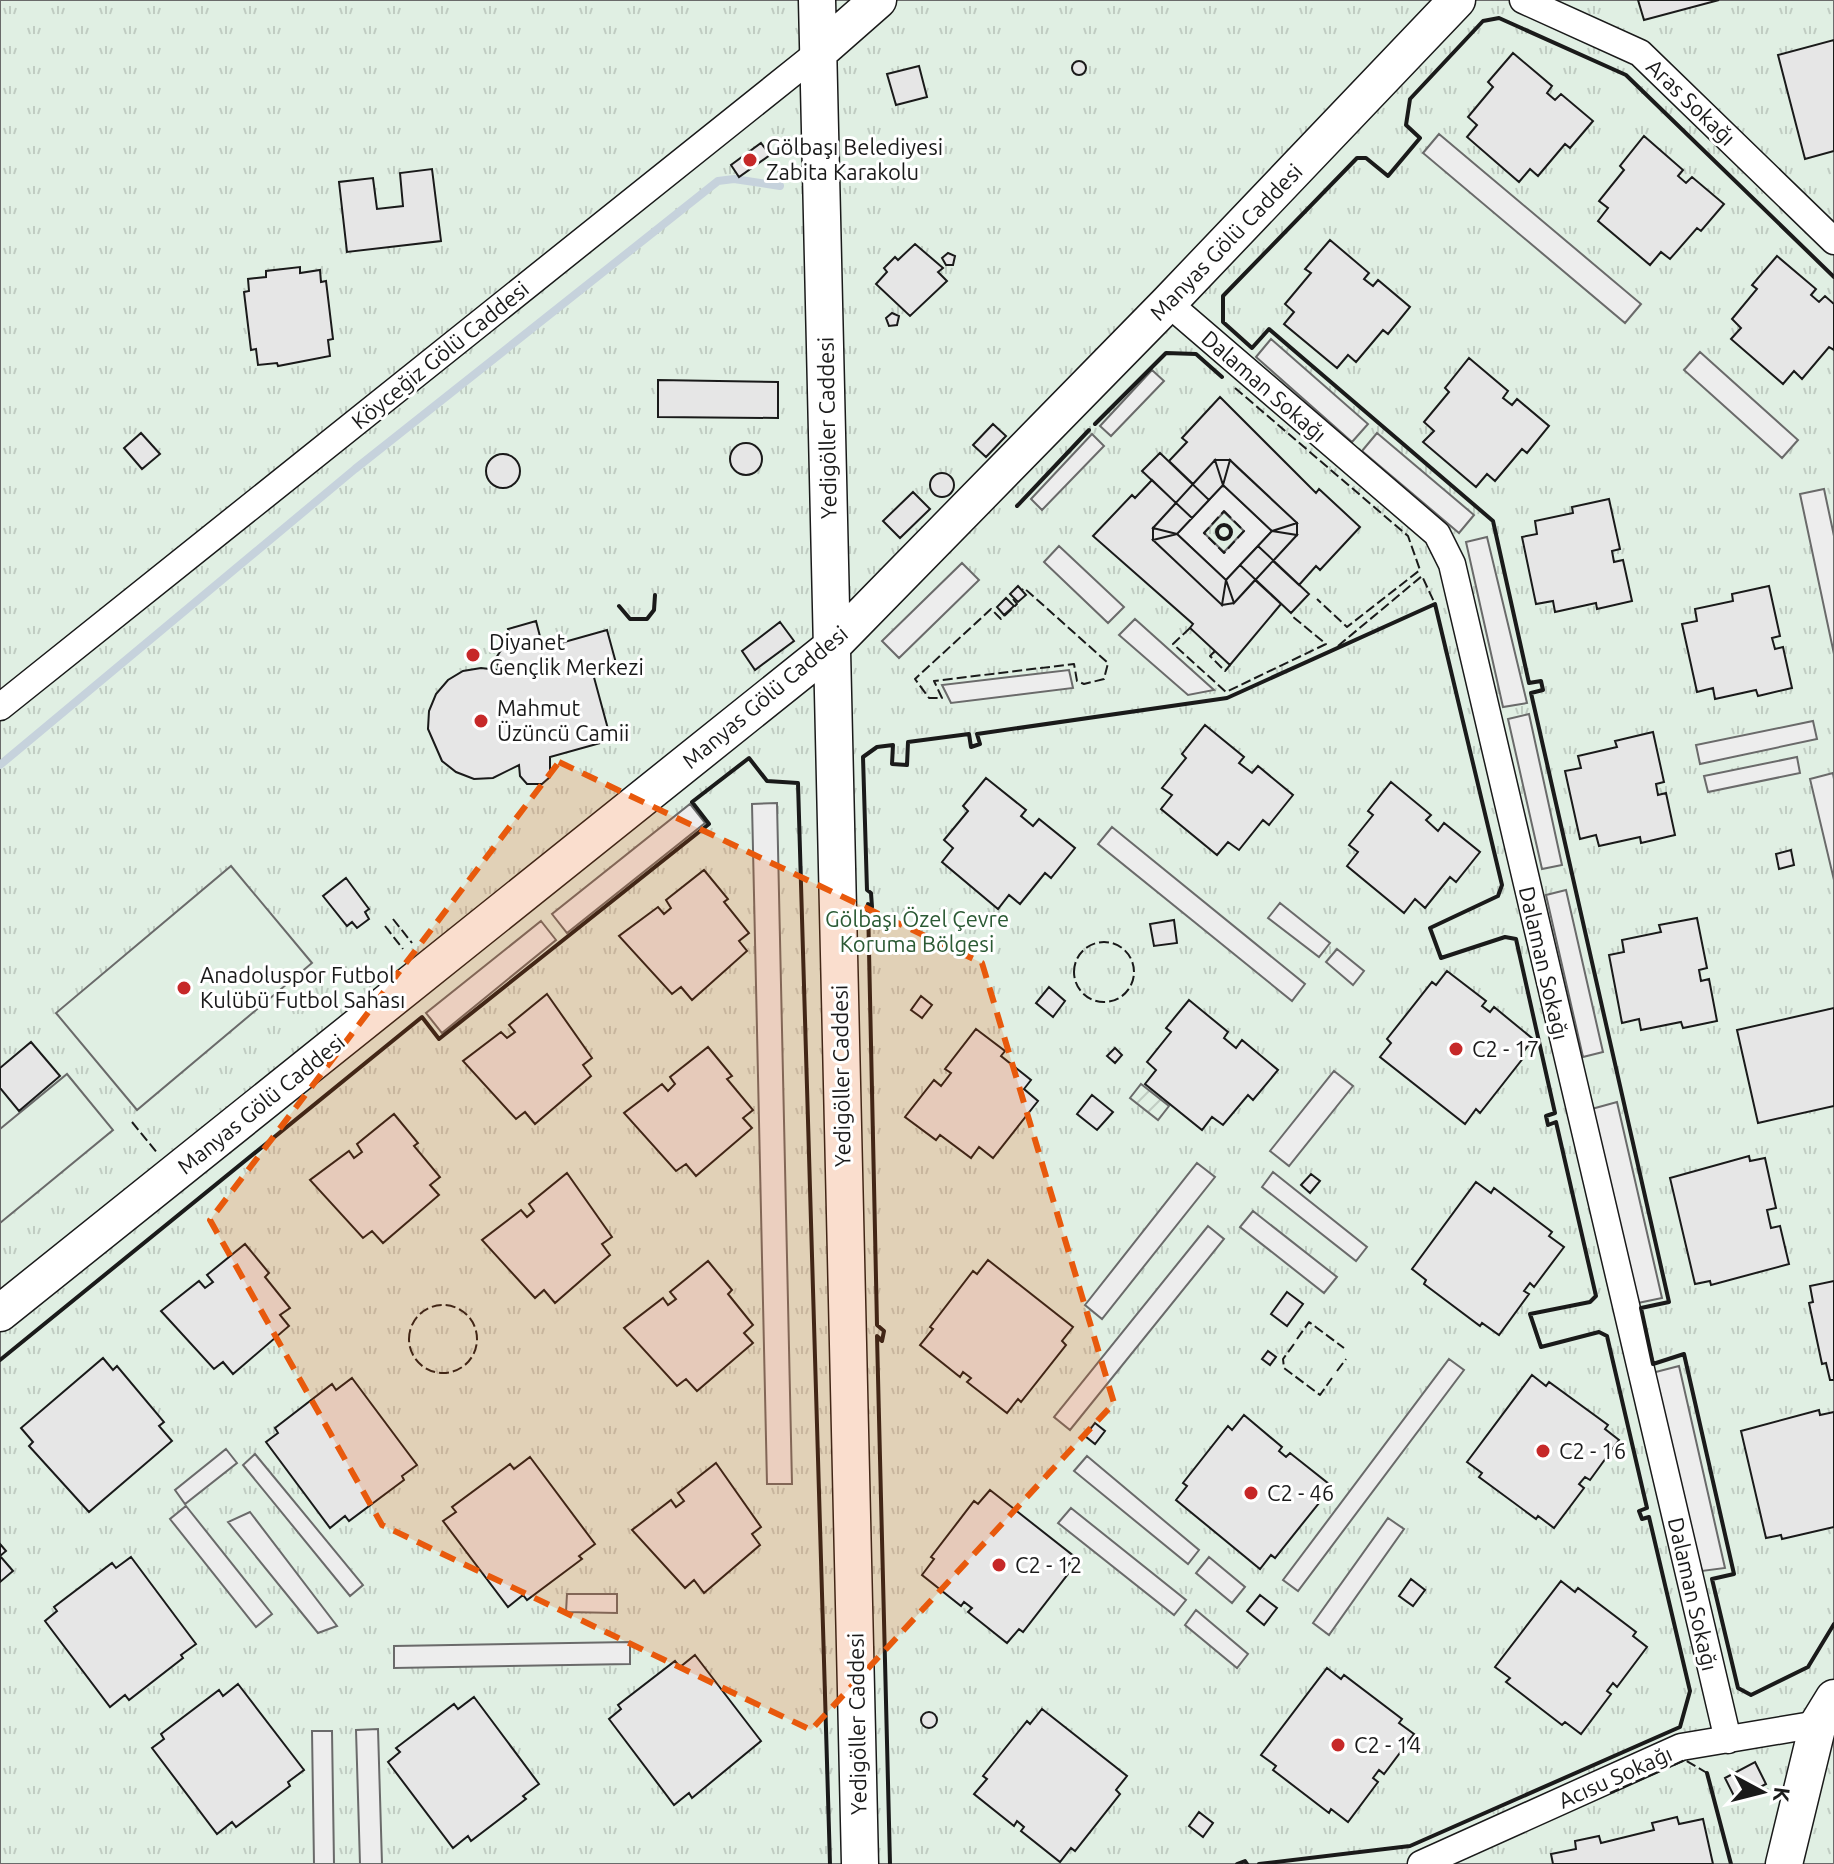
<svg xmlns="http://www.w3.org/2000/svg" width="1834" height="1864" font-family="Ubuntu,sans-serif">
<defs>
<pattern id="park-tufts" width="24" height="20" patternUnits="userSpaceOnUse" patternTransform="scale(2)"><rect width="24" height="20" fill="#e0efe3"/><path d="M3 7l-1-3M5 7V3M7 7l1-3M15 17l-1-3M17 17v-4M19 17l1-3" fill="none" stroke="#c0ccc2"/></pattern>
<pattern id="garden-furrows" width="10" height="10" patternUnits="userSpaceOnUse" patternTransform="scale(2)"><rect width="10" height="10" fill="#e0efe3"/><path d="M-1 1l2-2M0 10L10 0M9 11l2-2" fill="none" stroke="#c0ccc2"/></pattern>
</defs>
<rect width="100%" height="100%" fill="#fff"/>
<path fill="url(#park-tufts)" stroke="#6a6a6a" stroke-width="2" d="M0,0H1834V1864H0Z"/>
<path fill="url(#garden-furrows)" stroke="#6a6a6a" stroke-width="2" d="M1141,1084L1169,1106L1158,1120L1130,1098Z"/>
<path fill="#e0efe3" stroke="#6a6a6a" stroke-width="2" d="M231,866L312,963L137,1110L56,1013Z
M67,1074L113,1130L0,1223V1129Z"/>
<path fill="#ededed" stroke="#6a6a6a" stroke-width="2" fill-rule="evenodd" d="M1439,134L1641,304L1625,323L1423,153Z
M1271,339L1368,424L1352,442L1256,357Z
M1700,352L1798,440L1782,458L1684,370Z
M1152,370L1164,381L1111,436L1100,426Z
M1377,433L1474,515L1459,533L1362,451Z
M1092,434L1104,446L1042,510L1031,499Z
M1223,485L1272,531L1226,580L1177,534ZM1224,512L1244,531L1224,552L1204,533Z
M1824,489L1834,536V654L1800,494Z
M1487,537L1527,703L1503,707L1466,542Z
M1059,546L1124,607L1108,623L1044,562Z
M962,563L979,580L899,658L882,641Z
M1135,619L1214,690L1188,695L1119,635Z
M1069,670L1073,688L951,703L942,685Z
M1529,714L1562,865L1542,869L1508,719Z
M1813,721L1817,739L1700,764L1696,745Z
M1797,757L1800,773L1708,792L1704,776Z
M1833,773L1834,779V880L1810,779Z
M777,803L792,1484H767L752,804Z
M690,804L705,823L567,933L552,914Z
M1112,827L1305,984L1292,1001L1098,844Z
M1566,890L1603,1052L1583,1057L1546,895Z
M1280,903L1330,943L1319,957L1268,918Z
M541,921L556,940L442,1033L426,1013Z
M1337,949L1364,971L1353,985L1326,962Z
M1334,1071L1353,1086L1289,1166L1270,1151Z
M1617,1102L1662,1298L1633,1304L1588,1110Z
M1197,1163L1215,1177L1102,1319L1085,1305Z
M1273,1172L1367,1247L1356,1261L1262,1187Z
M1253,1211L1337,1277L1324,1293L1240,1227Z
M1208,1226L1224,1239L1070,1430L1054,1417Z
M1449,1359L1464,1370L1298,1591L1283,1580Z
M1679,1366L1725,1568L1702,1571L1648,1374Z
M226,1449L237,1463L185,1504L175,1490Z
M255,1454L363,1585L350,1596L243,1465Z
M1087,1456L1199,1550L1188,1564L1074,1471Z
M186,1506L272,1614L256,1627L170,1519Z
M1071,1508L1186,1600L1174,1615L1058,1523Z
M250,1512L337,1626L318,1633L228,1522Z
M1388,1518L1404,1529L1329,1635L1313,1623Z
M1209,1557L1245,1587L1232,1603L1196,1573Z
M567,1594H617V1613L566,1612Z
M1196,1610L1248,1654L1237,1668L1185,1625Z
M630,1642V1664L394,1668V1646Z
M378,1729L382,1864H360L356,1730Z
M312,1731H332L334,1864H314Z"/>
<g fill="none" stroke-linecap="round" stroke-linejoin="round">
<path stroke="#c6d2dc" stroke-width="8" d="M0,765L355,469L718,181L734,179L780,186"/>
</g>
<path fill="#e6e6e6" stroke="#1a1a1a" stroke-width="2" d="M1638,0H1719L1644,20Z
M1834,40V151L1805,159L1778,55Z
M1513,53L1552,86L1547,93L1555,100L1561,94L1593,121L1570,148L1565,144L1538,176L1530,169L1519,182L1467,137L1477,125L1468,117L1493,87L1488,82Z
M1072 68a7 7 0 1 1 14 0a7 7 0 1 1-14 0Z
M919,66L927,97L896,105L887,74Z
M1644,136L1683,170L1678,176L1686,183L1692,177L1724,204L1701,231L1697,228L1670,259L1661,252L1650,265L1598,221L1608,208L1599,201L1624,170L1620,166Z
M761,143L770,155L739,177L731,165Z
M432,169L441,241L347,252L339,182L373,178L377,209L403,206L400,173Z
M1330,240L1369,273L1364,279L1373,286L1378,280L1410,307L1388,334L1383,330L1356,362L1348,355L1337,368L1284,324L1294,312L1285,304L1311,273L1305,269Z
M915,244L943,268L938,272L947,281L910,316L876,284L887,272L884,268L895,257L898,260Z
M948,253L955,256L953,265H946L942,258Z
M1777,256L1816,289L1811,295L1819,302L1825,296L1834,304V350L1829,347L1802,379L1794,371L1783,384L1731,339L1741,328L1732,319L1757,289L1752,285Z
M300,267V273L320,270L321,282L326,281L333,339L328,340L330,356L278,366L277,363L258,365L256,349L251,350L244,292L249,291L248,279L266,277V271Z
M892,313L899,316L897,325L889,326L886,318Z
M1469,358L1508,391L1503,398L1512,405L1517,399L1549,426L1527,453L1522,449L1495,481L1487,474L1476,487L1423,442L1434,431L1424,422L1449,392L1445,388Z
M658,380L778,382V418L658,417Z
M1220,397L1316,493L1319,489L1360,527L1320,570L1316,566L1299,585L1273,561L1297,535V523L1230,460H1215L1193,484L1169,461L1187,442L1182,438Z
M993,424L1006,436L986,457L973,445Z
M141,433L160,454L142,469L124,448Z
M730 459a16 16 0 1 1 32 0a16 16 0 1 1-32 0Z
M1160,453L1209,500L1192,518L1142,471Z
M486 471a17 17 0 1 1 34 0a17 17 0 1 1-34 0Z
M1215,460H1230L1223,485Z
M1215,460L1223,485L1177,534L1153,528Z
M1230,460L1236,466L1297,523L1272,531L1223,485Z
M930 485a12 12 0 1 1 24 0a12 12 0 1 1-24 0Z
M1152,480L1176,503L1153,528V540L1222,605L1234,603L1255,580L1281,604L1230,665L1190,628L1193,624L1093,536L1132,495L1135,498Z
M913,492L930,509L900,538L883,521Z
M1609,499L1620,549L1612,551L1614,562L1623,560L1632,601L1597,609L1596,603L1555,612L1553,601L1536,604L1522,537L1537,534L1535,521L1573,513L1572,507Z
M1297,523V535L1272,531Z
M1153,528L1177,534L1153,540Z
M1272,531L1297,535L1234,603L1226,580Z
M1177,534L1226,580L1222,605L1153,540Z
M1258,546L1309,594L1291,613L1240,565Z
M1226,580L1234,603L1222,605Z
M1018,586L1026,595L1018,602L1010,594Z
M1769,586L1780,636L1772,638L1775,649L1783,647L1792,688L1758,696L1756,690L1715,699L1713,688L1697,692L1682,624L1697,621L1695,609L1733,601L1732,594Z
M1006,598L1014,606L1004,615L997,607Z
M536,621L543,648L607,630L616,663L592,670L611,740L550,757V777L542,784H527L520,776L519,765L493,778L474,779L456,772L442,761L428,729L429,711L436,694L448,680L463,671L481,668L499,670L496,658L503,647L513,644L508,629Z
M780,622L794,641L755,670L742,651Z
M1205,725L1244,757L1239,763L1252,773L1258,766L1293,795L1269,825L1263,820L1239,850L1228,842L1217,855L1161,809L1172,795L1162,788L1186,758L1182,754Z
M1653,732L1664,782L1656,784L1658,795L1666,793L1675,835L1641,843L1640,837L1599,846L1596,835L1580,839L1565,771L1581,768L1578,756L1617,747L1615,741Z
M986,778L1026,810L1021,816L1033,826L1039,819L1075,848L1051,878L1045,873L1020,904L1009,895L998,909L942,862L953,848L944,840L968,811L963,806Z
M1391,782L1431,815L1426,820L1438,831L1444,823L1480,852L1456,882L1450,877L1425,908L1415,899L1404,913L1347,866L1358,852L1349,845L1373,815L1368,811Z
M1791,850L1794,865L1779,869L1776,854Z
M704,870L728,899L724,902L749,933L739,941L747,951L692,1000L681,987L672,994L619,936L658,907L664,914L671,908L666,900Z
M346,878L369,909L365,912L369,919L357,928L352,922L347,926L323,896Z
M1697,918L1707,968L1699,970L1701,981L1709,979L1717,1021L1683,1028L1681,1022L1641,1030L1639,1019L1622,1023L1609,955L1624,952L1622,940L1661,932L1659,925Z
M1174,920L1177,943L1154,946L1150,924Z
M1447,971L1486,1001L1482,1006L1490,1012L1494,1007L1533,1039L1521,1055L1524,1057L1480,1113L1476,1109L1465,1124L1380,1057L1391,1043L1387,1039L1432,982L1436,985Z
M1049,987L1065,1001L1053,1017L1036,1003Z
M547,994L592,1058L583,1065L591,1076L535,1124L525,1112L516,1119L463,1061L501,1032L507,1038L515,1032L509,1025Z
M921,996L932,1005L922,1018L911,1010Z
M1189,1000L1228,1032L1224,1038L1236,1048L1242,1040L1278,1070L1253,1100L1248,1095L1223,1125L1212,1117L1202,1130L1145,1084L1156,1070L1147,1062L1171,1032L1166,1028Z
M1834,1008V1106L1758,1123L1737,1030Z
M976,1029L1005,1051L1001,1056L1031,1080L1024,1089L1038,1101L993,1158L979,1147L971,1158L940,1135L936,1140L905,1117L934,1080L941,1086L951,1073L945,1069Z
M31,1042L60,1076L19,1111L0,1088V1068Z
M708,1047L732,1076L727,1079L753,1110L743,1118L752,1128L696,1176L686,1164L676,1171L624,1113L662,1084L668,1091L675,1084L670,1077Z
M1115,1048L1122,1055L1115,1063L1107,1056Z
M1092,1095L1113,1112L1097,1130L1077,1114Z
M394,1114L418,1143L414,1146L440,1177L430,1185L439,1195L383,1243L372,1231L363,1238L310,1180L349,1151L354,1158L362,1152L357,1144Z
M1749,1156L1750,1161L1765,1158L1776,1208L1767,1210L1771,1228L1780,1226L1789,1264L1711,1285L1710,1281L1695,1284L1670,1178Z
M567,1173L612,1237L602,1244L610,1255L555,1303L544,1290L535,1298L482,1240L521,1210L527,1217L534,1211L529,1204Z
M1311,1174L1320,1181L1310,1193L1301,1185Z
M1476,1182L1491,1193L1494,1188L1552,1232L1549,1236L1564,1247L1534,1287L1530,1283L1524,1291L1529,1294L1499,1335L1482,1323L1480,1326L1424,1284L1426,1280L1412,1269Z
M245,1244L269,1273L265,1277L290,1308L280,1315L289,1326L233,1374L223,1362L214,1369L161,1311L199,1281L205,1288L213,1282L207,1275Z
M988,1260L1073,1327L1062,1341L1066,1345L1021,1402L1018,1399L1007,1413L967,1382L971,1378L963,1372L960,1377L920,1345L933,1329L930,1327L973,1271L977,1274Z
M708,1261L732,1290L728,1294L753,1325L744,1333L753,1343L697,1391L686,1379L677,1386L624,1328L663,1298L668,1305L676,1299L670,1292Z
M1834,1281V1380H1830L1826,1363L1822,1364L1809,1303L1813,1302L1810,1286Z
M1287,1292L1303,1304L1287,1326L1271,1314Z
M1268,1351L1276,1357L1270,1365L1262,1359Z
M103,1358L113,1370L117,1366L164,1422L159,1426L172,1441L89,1512L29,1446L33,1442L21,1428Z
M1532,1375L1546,1386L1549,1382L1608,1425L1605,1429L1619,1440L1590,1480L1585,1477L1579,1484L1584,1488L1554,1528L1538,1516L1536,1519L1479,1477L1482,1473L1467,1462Z
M352,1378L417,1465L402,1476L404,1480L349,1521L345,1516L330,1528L266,1442L278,1433L275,1428L332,1384L336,1390Z
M1819,1410L1820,1415L1834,1412V1527L1782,1539L1781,1535L1766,1538L1741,1431Z
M1244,1415L1282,1447L1279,1451L1286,1457L1290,1453L1329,1484L1316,1500L1319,1503L1275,1558L1271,1555L1260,1569L1176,1500L1187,1486L1183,1483L1228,1426L1232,1430Z
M1095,1423L1105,1431L1095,1444L1085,1436Z
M530,1457L595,1544L579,1556L582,1559L527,1600L523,1595L508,1607L443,1521L456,1512L452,1507L510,1464L514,1469Z
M716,1463L761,1527L752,1534L760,1545L704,1593L694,1580L685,1588L632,1530L671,1500L676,1507L684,1501L678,1493Z
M990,1490L1075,1557L1063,1571L1068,1574L1023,1632L1019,1629L1007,1643L968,1612L972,1608L964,1602L961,1606L922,1575L934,1559L931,1557L974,1501L978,1504Z
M0,1544L6,1551L0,1556L13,1571L0,1582Z
M131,1557L196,1644L181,1655L183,1658L129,1700L125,1695L110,1707L45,1621L57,1611L54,1607L112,1563L116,1568Z
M1411,1579L1425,1590L1413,1606L1399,1596Z
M1561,1581L1575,1592L1578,1588L1636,1632L1633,1636L1647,1647L1617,1687L1613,1683L1607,1691L1611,1694L1581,1734L1565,1722L1562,1725L1506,1682L1510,1678L1495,1667Z
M1260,1595L1277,1608L1264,1625L1247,1611Z
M695,1655L761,1741L692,1798L689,1793L674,1805L609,1719L621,1709L618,1705L675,1661L680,1667Z
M1327,1668L1341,1679L1344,1675L1402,1719L1399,1723L1414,1734L1384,1774L1379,1770L1373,1778L1378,1782L1348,1822L1331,1809L1329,1813L1273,1770L1276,1766L1261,1755Z
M238,1684L304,1770L288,1782L290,1786L236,1827L232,1822L217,1834L152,1748L164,1739L161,1734L219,1690L223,1696Z
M474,1697L539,1784L523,1796L526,1799L471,1841L468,1836L453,1848L388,1762L400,1752L396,1748L454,1704L458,1709Z
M1042,1709L1127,1776L1116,1790L1120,1794L1075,1851L1071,1848L1060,1862L1021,1831L1024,1827L1017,1821L1014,1826L974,1794L987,1779L983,1776L1027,1721L1030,1724Z
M921 1720a8 8 0 1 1 16 0a8 8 0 1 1-16 0Z
M1755,1762L1766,1784L1736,1800L1725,1778Z
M1199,1812L1213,1823L1203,1837L1189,1826Z
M1677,1817L1679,1824L1703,1819L1713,1864H1553L1551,1854L1576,1849L1575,1841L1599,1836L1601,1843L1654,1830L1652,1823Z"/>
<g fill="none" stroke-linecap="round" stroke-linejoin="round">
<defs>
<path id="street" d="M1523,0L1640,53L1834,241
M1168,303L1437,534L1452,564L1728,1740
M0,707L820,51
M1421,1864L1681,1747L1818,1724"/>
<path id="secondary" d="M817,0L860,1864
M820,51L878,0
M0,1313L830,648L1168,303L1457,0
M1784,1864L1818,1724L1834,1698"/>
</defs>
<use href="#street" stroke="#1a1a1a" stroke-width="29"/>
<use href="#secondary" stroke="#1a1a1a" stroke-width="39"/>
<use href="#street" stroke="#fff" stroke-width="26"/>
<use href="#secondary" stroke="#fff" stroke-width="36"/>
<path stroke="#1a1a1a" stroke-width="2" stroke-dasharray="10 4" stroke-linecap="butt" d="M1235,388L1408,536L1420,570L1347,627L1317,599
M1224,511L1244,531L1224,553L1204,533Z
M1013,599L1017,604L1001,619L991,609L915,679L929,698H942L934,681L1074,664L1077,681L1084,684L1104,679L1108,663L1024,588L1022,590
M1190,628L1173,644L1226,692L1326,644L1292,616
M1338,646L1422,576L1435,604
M1215,651L1210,656L1225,671L1230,665
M393,919L412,943
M385,926L403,949
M1074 972a30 30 0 1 1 60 0a30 30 0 1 1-60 0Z
M132,1122L158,1154
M409 1339a34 34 0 1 1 68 0a34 34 0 1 1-68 0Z
M1297,1339L1309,1322L1344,1348
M1294,1344L1283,1359L1284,1368L1320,1395L1332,1378
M1337,1371L1346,1359
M1610,1793L1685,1760L1707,1773"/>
<path stroke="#1a1a1a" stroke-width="4" d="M1834,277L1626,75L1499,18L1483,21L1410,99L1406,125L1420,138L1388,176L1366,158H1357L1223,296V322L1252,348L1269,329L1493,521L1529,683L1541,681L1543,690L1531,693L1669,1302L1641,1308L1653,1364L1684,1354L1734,1574L1712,1579L1738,1688L1751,1695L1808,1667L1834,1624
M1095,424L1166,353L1196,354L1222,377
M1017,506L1089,430
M1217 532a7 7 0 1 1 14 0a7 7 0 1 1-14 0Z
M619,606L630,619H647L654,610L655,595
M0,1360L422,1017L439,1039L709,824L692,802L749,758L767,781L798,783L830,1864
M1707,1773L1731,1864
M890,1864L877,1336L882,1341L884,1331L877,1325L868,904L872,907L871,893L867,890L863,757L877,747L893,745L892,764L907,765L908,742L969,734L971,747L980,744L977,734L1227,698L1435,604L1502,885L1498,896L1430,928L1441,958L1505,937L1516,939L1555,1113L1546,1116L1548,1125L1556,1122L1596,1296L1590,1302L1530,1314L1541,1347L1599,1332L1607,1336L1647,1508L1639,1511L1642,1519L1649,1517L1690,1691L1680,1727L1410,1846L1259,1864
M1237,1864L1245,1861L1247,1864"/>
</g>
<path fill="#e8590c" fill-opacity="0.2" stroke="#e8590c" stroke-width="6" stroke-dasharray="16 10" stroke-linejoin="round" d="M559,762L982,963L1114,1403L811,1730L382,1525L210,1220Z"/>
<g fill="#c62828" stroke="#fff" stroke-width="3">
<circle cx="750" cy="160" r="8"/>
<circle cx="473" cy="655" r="8"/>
<circle cx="481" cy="721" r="8"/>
<circle cx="184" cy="988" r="8"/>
<circle cx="1456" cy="1049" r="8"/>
<circle cx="1543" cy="1451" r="8"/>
<circle cx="1251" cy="1493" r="8"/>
<circle cx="999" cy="1565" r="8"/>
<circle cx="1338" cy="1745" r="8"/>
</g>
<g text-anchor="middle" stroke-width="6" stroke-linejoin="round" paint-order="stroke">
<g font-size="22" fill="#1a1a1a" stroke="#fff">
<text transform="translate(1691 102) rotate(44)" y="8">Aras Sokağı</text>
<text transform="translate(1226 242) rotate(-46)" y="8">Manyas Gölü Caddesi</text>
<text transform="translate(440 355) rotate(-39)" y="8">Köyceğiz Gölü Caddesi</text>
<text transform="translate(1264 386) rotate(41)" y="8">Dalaman Sokağı</text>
<text transform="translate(827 428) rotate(-91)" y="8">Yedigöller Caddesi</text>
<text transform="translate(765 697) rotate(-40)" y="8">Manyas Gölü Caddesi</text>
<text transform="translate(1544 963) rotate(77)" y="8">Dalaman Sokağı</text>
<text transform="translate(841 1076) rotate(-91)" y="8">Yedigöller Caddesi</text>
<text transform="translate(261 1104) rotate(-39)" y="8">Manyas Gölü Caddesi</text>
<text transform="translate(1693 1594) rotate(77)" y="8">Dalaman Sokağı</text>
<text transform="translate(857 1724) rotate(-91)" y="8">Yedigöller Caddesi</text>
<text transform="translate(1615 1777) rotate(-24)" y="8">Acısu Sokağı</text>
</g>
<g font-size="22" fill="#1a1a1a" stroke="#fff" text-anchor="start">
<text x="766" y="155">Gölbaşı Belediyesi<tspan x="766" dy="25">Zabita Karakolu</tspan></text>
<text x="489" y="650">Diyanet<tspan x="489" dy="25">Gençlik Merkezi</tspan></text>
<text x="497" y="716">Mahmut<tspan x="497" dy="25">Üzüncü Camii</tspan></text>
<text x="200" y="983">Anadoluspor Futbol<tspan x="200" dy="25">Kulübü Futbol Sahası</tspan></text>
<text x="1472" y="1057">C2 - 17</text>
<text x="1559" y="1459">C2 - 16</text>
<text x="1267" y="1501">C2 - 46</text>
<text x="1015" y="1573">C2 - 12</text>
<text x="1354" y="1753">C2 - 14</text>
</g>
<g font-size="22" fill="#2b5a34" stroke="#fff">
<text x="917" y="927">Gölbaşı Özel Çevre<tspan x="917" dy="25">Koruma Bölgesi</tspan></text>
</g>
</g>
<g transform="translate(1762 1792) rotate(97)" stroke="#ffffff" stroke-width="6" paint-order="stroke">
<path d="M0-6L14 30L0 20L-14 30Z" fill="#1a1a1a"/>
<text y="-12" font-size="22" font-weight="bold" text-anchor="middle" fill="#1a1a1a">K</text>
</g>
</svg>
